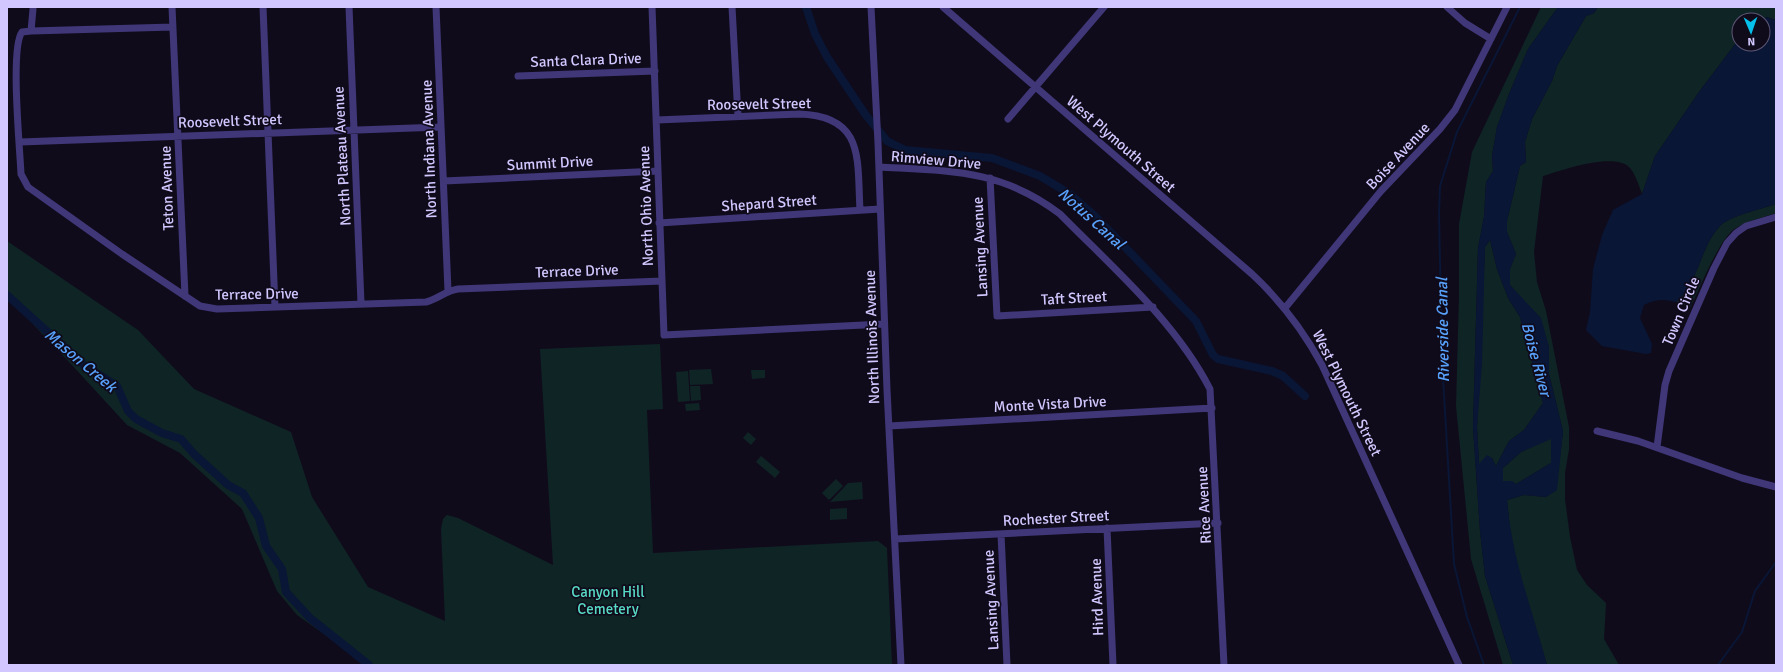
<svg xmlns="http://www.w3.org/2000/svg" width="1783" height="672" font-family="Signika,sans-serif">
<rect width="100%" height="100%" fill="#100b1b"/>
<path fill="#0f2425" d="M1541,7H1558L1528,49L1509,94L1497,127L1492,156L1493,171L1486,182L1484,217L1478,248L1473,427L1480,531L1485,576L1513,665H1503L1471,559L1456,406L1459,294V224L1472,152Z
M1598,7H1776V20L1767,17L1761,20H1739V39L1699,92L1655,156L1642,194C1639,186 1635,172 1628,166C1610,153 1562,170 1543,176L1534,252L1537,282L1546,311L1569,427V449L1565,473V499L1570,537L1577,570L1587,585L1606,603L1604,639L1619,665H1547L1517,567L1510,529L1507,500L1524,495L1546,497L1556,490L1563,431L1549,374V347L1519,296L1510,285V269L1516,254L1507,232V221L1520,166L1526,162L1525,142L1532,119L1552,81L1557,66L1586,16L1594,13Z
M1776,204V213C1762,218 1745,221 1733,230C1717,244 1700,288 1690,308L1676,302C1699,282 1700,248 1719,227C1728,216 1762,209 1776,204Z
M1490,240L1497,269L1508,298L1520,317L1543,403L1524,430L1509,441L1496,466L1492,458L1483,461L1479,465L1477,427L1485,247Z
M7,241L138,330L194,389L291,432L312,497L368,587L445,621L441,529L443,519L447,515L458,518L553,565L540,349L660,344L663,409L647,410L653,553L878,541L887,548L892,665H365L359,659L297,615L277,591L242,509L180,453L127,425L71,364L7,297Z
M711,369L713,384L690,385L689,370Z
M751,370H765V378L752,379Z
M688,371L690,401L678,402L676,372Z
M690,386H700L701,400L691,401Z
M699,403L700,410L686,411L685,404Z
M748,432L756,439L751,445L743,438Z
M1551,438V463L1516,484L1503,481V468L1521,452Z
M761,456L780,472L775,478L756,462Z
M836,479L843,486L829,500L822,493Z
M862,482L863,499L830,502L848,483Z
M847,508V519L830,520V509Z"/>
<path fill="#091636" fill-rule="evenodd" d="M1558,7H1598L1594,13L1586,16L1557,66L1552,81L1532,119L1525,142L1526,162L1520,166L1507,221V232L1516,254L1510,269V285L1541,318L1549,347V374L1563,431L1557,490L1546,497L1524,495L1507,500C1512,560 1532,608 1547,665H1513L1485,576L1480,531L1473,427L1478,248L1484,217L1486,182L1493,171L1492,156L1497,127L1509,94L1528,49ZM1490,240L1497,269L1508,298L1520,317L1543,403L1524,430L1509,441L1496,466L1492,458L1487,455L1479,464L1477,427L1482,363L1485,247ZM1551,439V463L1516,484L1512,481H1503V468L1521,452Z
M1766,17L1776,20V204C1762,209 1728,216 1719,227C1700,248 1699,282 1676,302C1663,299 1656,299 1644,305L1640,318L1652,344L1651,353L1646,354L1602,346L1586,330L1590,312L1593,269L1602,235L1613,210L1642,194L1655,156L1699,92L1739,39V44H1763V20H1761Z"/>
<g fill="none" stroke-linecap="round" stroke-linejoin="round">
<path stroke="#091636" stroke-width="2" d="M1484,665L1467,617L1454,564L1442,361L1439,214L1440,186L1457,132L1520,7
M1718,665L1742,632L1755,591L1776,562"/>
<path stroke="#091636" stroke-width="8" d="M806,7L815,34L827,57L865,114L887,141L905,150L992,158L1040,176L1070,194L1096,217L1196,321L1213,355L1218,359L1272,371L1283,376L1305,396
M7,295L85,366L117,386L128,411L136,419L162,433L181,439L194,454L228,485L243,493L259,518L266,546L282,569L286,592L310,618L369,665"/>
<path stroke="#403779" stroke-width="7" d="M172,7L185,296
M263,7L275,307
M349,7L361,303
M436,7L448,291
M652,7L664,335L884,324
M732,7L738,116
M871,7L878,143L887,390L901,665
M943,7L1252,274C1281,301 1303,330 1322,365L1459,665
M1447,7L1465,23L1491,39
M33,9L31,31L22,32C10,48 20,149 21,174L28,187L122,254L200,306L217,309L426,302C438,299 445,291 458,289L662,281
M31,31L173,27
M518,76L655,71
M1008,119L1104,7
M657,120L799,114C865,116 857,159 860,210
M20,142L441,127
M879,167C949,171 1001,169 1060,214C1113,268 1175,321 1210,389L1224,665
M990,178L997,316L1153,307
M444,181L658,171
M659,223L880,209
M1285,308L1381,191L1440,129L1455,110L1507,7
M889,426L1212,408
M1597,431L1638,441L1742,478L1776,487
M1657,447L1665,385L1669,371L1714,268L1727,243L1736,233L1746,226L1776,217
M1107,528L1113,665
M1001,534L1007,665
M895,539L1218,523"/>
</g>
<g text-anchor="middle" stroke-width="3.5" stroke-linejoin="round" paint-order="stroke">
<g font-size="15" fill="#d2c7fe" stroke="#100b1b">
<text transform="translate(586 60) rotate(-2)" y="5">Santa Clara Drive</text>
<text transform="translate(759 104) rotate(-1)" y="5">Roosevelt Street</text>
<text transform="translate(230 121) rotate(-2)" y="5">Roosevelt Street</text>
<text transform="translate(1121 144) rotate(41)" y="5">West Plymouth Street</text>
<text transform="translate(429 149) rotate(-92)" y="5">North Indiana Avenue</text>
<text transform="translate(342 156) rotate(-93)" y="5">North Plateau Avenue</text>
<text transform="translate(1398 156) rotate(-47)" y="5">Boise Avenue</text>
<text transform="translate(936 160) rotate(5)" y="5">Rimview Drive</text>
<text transform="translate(550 163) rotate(-3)" y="5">Summit Drive</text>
<text transform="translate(167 188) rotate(-92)" y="5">Teton Avenue</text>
<text transform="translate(769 203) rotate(-4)" y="5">Shepard Street</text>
<text transform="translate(646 206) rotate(-92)" y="5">North Ohio Avenue</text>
<text transform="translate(980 247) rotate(-93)" y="5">Lansing Avenue</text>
<text transform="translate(577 271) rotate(-2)" y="5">Terrace Drive</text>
<text transform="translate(257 294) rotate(-1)" y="5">Terrace Drive</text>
<text transform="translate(1074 298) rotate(-3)" y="5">Taft Street</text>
<text transform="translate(1681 311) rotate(-67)" y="5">Town Circle</text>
<text transform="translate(872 337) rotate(-92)" y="5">North Illinois Avenue</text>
<text transform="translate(1347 393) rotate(64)" y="5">West Plymouth Street</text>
<text transform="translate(1050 404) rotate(-3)" y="5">Monte Vista Drive</text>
<text transform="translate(1204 505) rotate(-93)" y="5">Rice Avenue</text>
<text transform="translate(1056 518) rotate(-3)" y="5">Rochester Street</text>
<text transform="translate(1097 597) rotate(-92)" y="5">Hird Avenue</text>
<text transform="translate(991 600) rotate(-93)" y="5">Lansing Avenue</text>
</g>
<g font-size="15" fill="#57dac5" stroke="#100b1b">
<text x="608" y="597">Canyon Hill<tspan x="608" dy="17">Cemetery</tspan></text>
</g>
<g font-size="16" font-style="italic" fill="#58a1fb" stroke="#100b1b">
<text transform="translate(1092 218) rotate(42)" y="6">Notus Canal</text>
<text transform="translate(1442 330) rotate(-91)" y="6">Riverside Canal</text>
<text transform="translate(1537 359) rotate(75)" y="6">Boise River</text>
<text transform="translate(81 360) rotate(40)" y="6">Mason Creek</text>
</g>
</g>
<rect width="1783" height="672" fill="none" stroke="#d2c7fe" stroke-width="16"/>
<g transform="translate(1751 32) rotate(178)"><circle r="19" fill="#100b1b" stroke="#5e5676"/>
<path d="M0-3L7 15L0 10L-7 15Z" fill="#06bfeb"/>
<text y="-6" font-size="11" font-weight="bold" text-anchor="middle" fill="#d2c7fe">N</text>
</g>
</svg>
